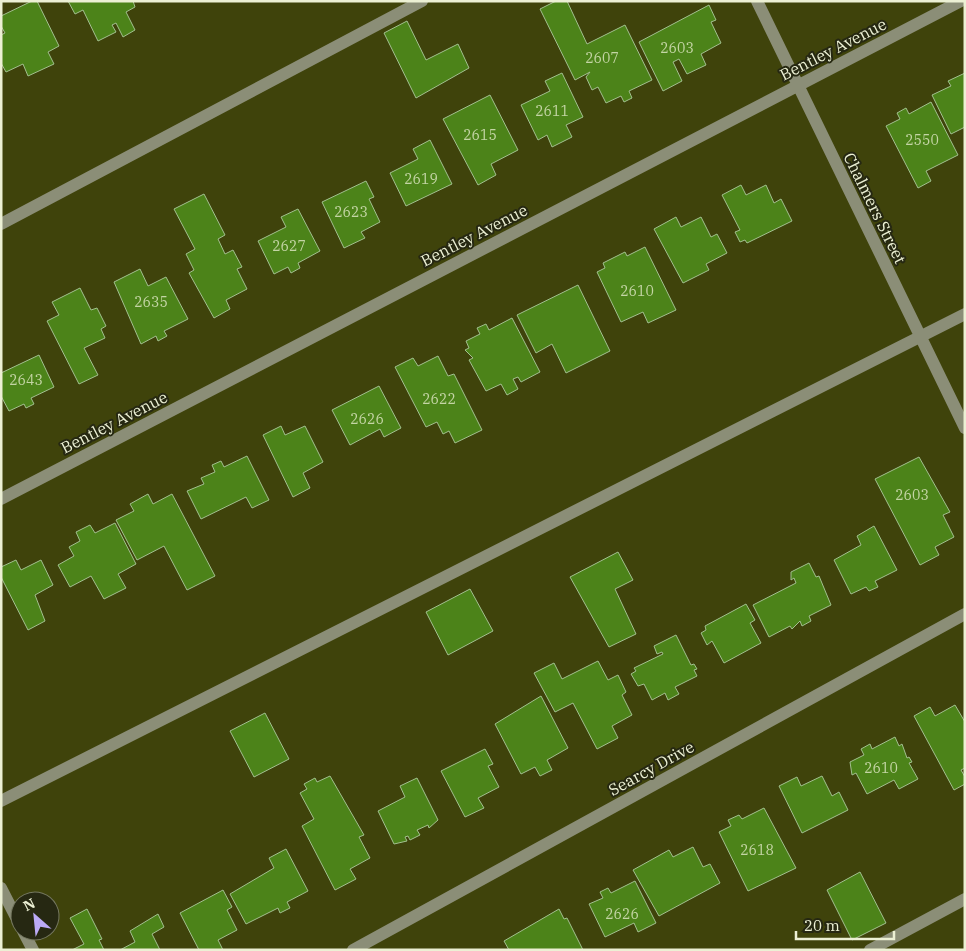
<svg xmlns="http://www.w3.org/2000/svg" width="966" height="951" font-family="'IBM Plex Serif',serif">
<rect width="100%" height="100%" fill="#3f430b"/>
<path fill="#4c8319" stroke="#a2c08f" d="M32,1H37L59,46L48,52L54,64L28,76L23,64L6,72L1,63V35L5,33L1,26V16Z
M68,1H133L135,7L126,12L135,30L123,37L116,23L112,25L116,32L98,41L83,10L75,14Z
M556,1H567L587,44L625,25L652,80L629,91L632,98L624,102L621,96L606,103L598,87L592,90L586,77L590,72L575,80L540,9Z
M709,5L716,20L711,22L721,43L701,54L706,65L687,74L679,59L673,62L682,81L663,91L639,42Z
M407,21L426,60L458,44L469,68L416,98L384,33Z
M562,73L583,117L566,125L572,137L552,147L547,135L538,140L521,105L550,91L545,81Z
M965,73V127L951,134L932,95L951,86L948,81Z
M490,95L518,150L491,164L496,175L478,185L443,119Z
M931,102L958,155L926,171L931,181L918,188L886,126L900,119L897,113L906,108L909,114Z
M430,140L452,184L406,206L390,173L418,159L413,149Z
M366,181L374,197L369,199L380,222L361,232L365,238L344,248L322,202Z
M741,185L746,195L766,185L774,203L781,199L792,221L747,243L745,240L740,242L735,232L740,230L722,195Z
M204,194L225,235L218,239L225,254L233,250L242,267L237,269L247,289L226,300L230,309L214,318L189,273L194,270L186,254L195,249L174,209Z
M298,209L320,251L298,263L300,268L291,273L288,267L274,274L258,241L286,227L281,217Z
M676,217L681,227L701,217L711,237L717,234L727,253L706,264L709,270L683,283L654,229Z
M645,247L676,310L648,323L643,312L621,322L597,272L605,268L603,263L625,252L627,256Z
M140,269L148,286L166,277L188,319L164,331L167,336L158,341L156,336L141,344L114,282Z
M578,285L610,351L566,373L552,344L536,353L517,315Z
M80,288L91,310L97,308L106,326L101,329L105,338L84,348L98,375L79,384L47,321L59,315L52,302Z
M512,318L540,372L521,382L518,377L513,379L518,389L507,395L501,384L486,391L469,360L473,358L465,350L469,348L466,341L480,334L477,328L486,324L489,330Z
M39,355L54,387L31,398L34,404L26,408L24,404L9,411L1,396V373Z
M438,356L448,376L454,374L482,430L455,443L449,431L443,434L437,422L426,427L395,367L413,358L418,366Z
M379,386L401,428L384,437L380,429L350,445L332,410Z
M281,426L285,435L305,426L323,462L303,473L310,488L293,497L263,435Z
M247,456L269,500L252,508L246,497L201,519L187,491L204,484L201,478L215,472L212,465L221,461L224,467Z
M919,457L950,512L943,515L954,537L935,547L939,555L920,565L875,479Z
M148,494L153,504L172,494L215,576L187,590L164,546L137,560L116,520L134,511L130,504Z
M115,523L136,564L118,574L126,588L104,599L91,576L70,587L58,565L74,556L69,547L80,541L76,532L90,525L95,533Z
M874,526L897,570L875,581L878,587L869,591L866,587L851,594L834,560L861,545L857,536Z
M618,552L633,580L615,589L636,634L609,647L570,577Z
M16,560L21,570L41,560L53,585L35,595L45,621L28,630L1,577V567Z
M809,563L816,577L819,576L831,605L809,616L811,621L802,626L800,621L792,629L790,626L769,637L753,605L796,583L794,578L791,580V572Z
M470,589L493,631L448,655L426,612Z
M746,604L755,620L750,623L761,643L724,663L712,641L707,645L701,633L706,630L705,626Z
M676,635L691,665L694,664L697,669L694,670L697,676L675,687L679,694L668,700L665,693L652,700L644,684L638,686L631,674L636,671L634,668L663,654L662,652L657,654L654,646Z
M598,661L608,680L618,675L626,692L622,695L632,715L612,726L618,738L597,749L573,703L555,712L534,673L554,663L562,679Z
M541,696L568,748L547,760L552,770L540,776L535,767L521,774L495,724Z
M955,705L965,722V768L961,770L965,777V784L954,790L914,716L930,707L935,716Z
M265,713L289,759L254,777L230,731Z
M895,737L899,746L902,744L907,758L909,757L912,762L909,763L918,779L899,789L894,780L867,794L856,773L852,775L850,762L864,755L861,749L870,744L872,749Z
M485,749L493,764L488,766L499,787L478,798L484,808L465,817L441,771Z
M330,776L364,835L359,837L370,858L350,869L356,879L335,890L302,826L314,819L300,793L307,789L304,784L315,778L317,782Z
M822,776L832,796L839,792L848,810L802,833L779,786L797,777L801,786Z
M417,778L438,820L429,828L428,825L417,830L420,835L410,840L408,836L405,837L407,841L394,844L378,811L405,797L400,786Z
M764,808L796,868L748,891L719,832L731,826L728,820L739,815L742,819Z
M693,847L703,867L710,864L720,883L659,916L633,870L669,850L673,857Z
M286,849L308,891L287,902L290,908L280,913L278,908L246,924L230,894L274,868L269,858Z
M860,872L886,923L852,940L827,890Z
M635,881L656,923L638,932L634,923L605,937L589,904L603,898L600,892L608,888L611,893Z
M223,890L232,907L227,910L237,930L218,940L223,950H199L180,913Z
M87,909L102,939L99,940L104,950H72L84,944L70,918Z
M559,909L564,919L567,918L583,950H509L504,941Z
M158,914L164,927L152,934L160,950H120L135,942L130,931Z"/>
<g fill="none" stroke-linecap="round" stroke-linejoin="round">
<path stroke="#8b8e77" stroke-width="12" d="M757,1L965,428
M1,224L422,1
M1,499L961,1
M1,801L965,314
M1,888L20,925
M23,931L33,950
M353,950L965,614
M870,950L965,899"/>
</g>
<g text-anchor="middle" stroke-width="4" stroke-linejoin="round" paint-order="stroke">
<g font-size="14" fill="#c4d5a5">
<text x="677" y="53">2603</text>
<text x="602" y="63">2607</text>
<text x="552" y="116">2611</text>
<text x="480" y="140">2615</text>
<text x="922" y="145">2550</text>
<text x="421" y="184">2619</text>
<text x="351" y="217">2623</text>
<text x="289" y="251">2627</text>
<text x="637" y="296">2610</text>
<text x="151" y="307">2635</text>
<text x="26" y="385">2643</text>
<text x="439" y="404">2622</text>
<text x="367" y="424">2626</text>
<text x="912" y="500">2603</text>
<text x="881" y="773">2610</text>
<text x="757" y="855">2618</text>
<text x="622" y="919">2626</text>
</g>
<g font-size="16" fill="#ecf0d4" stroke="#262812">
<text transform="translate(833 49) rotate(-27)" y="6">Bentley Avenue</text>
<text transform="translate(875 208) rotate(64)" y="6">Chalmers Street</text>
<text transform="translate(474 235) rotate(-27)" y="6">Bentley Avenue</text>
<text transform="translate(114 422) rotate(-27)" y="6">Bentley Avenue</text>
<text transform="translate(651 768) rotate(-29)" y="6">Searcy Drive</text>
</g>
</g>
<rect width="966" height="951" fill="none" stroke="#ecf0d4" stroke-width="5"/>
<g transform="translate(35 916) rotate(333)"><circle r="24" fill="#262812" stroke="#757860"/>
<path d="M0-4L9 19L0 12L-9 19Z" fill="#bbaaf6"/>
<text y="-8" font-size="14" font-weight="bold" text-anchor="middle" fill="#ecf0d4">N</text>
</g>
<path d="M796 931v8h98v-8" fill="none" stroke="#ecf0d4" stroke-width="2.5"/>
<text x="804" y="931" font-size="15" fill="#ecf0d4" stroke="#262812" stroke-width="4" paint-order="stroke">20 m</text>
</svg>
